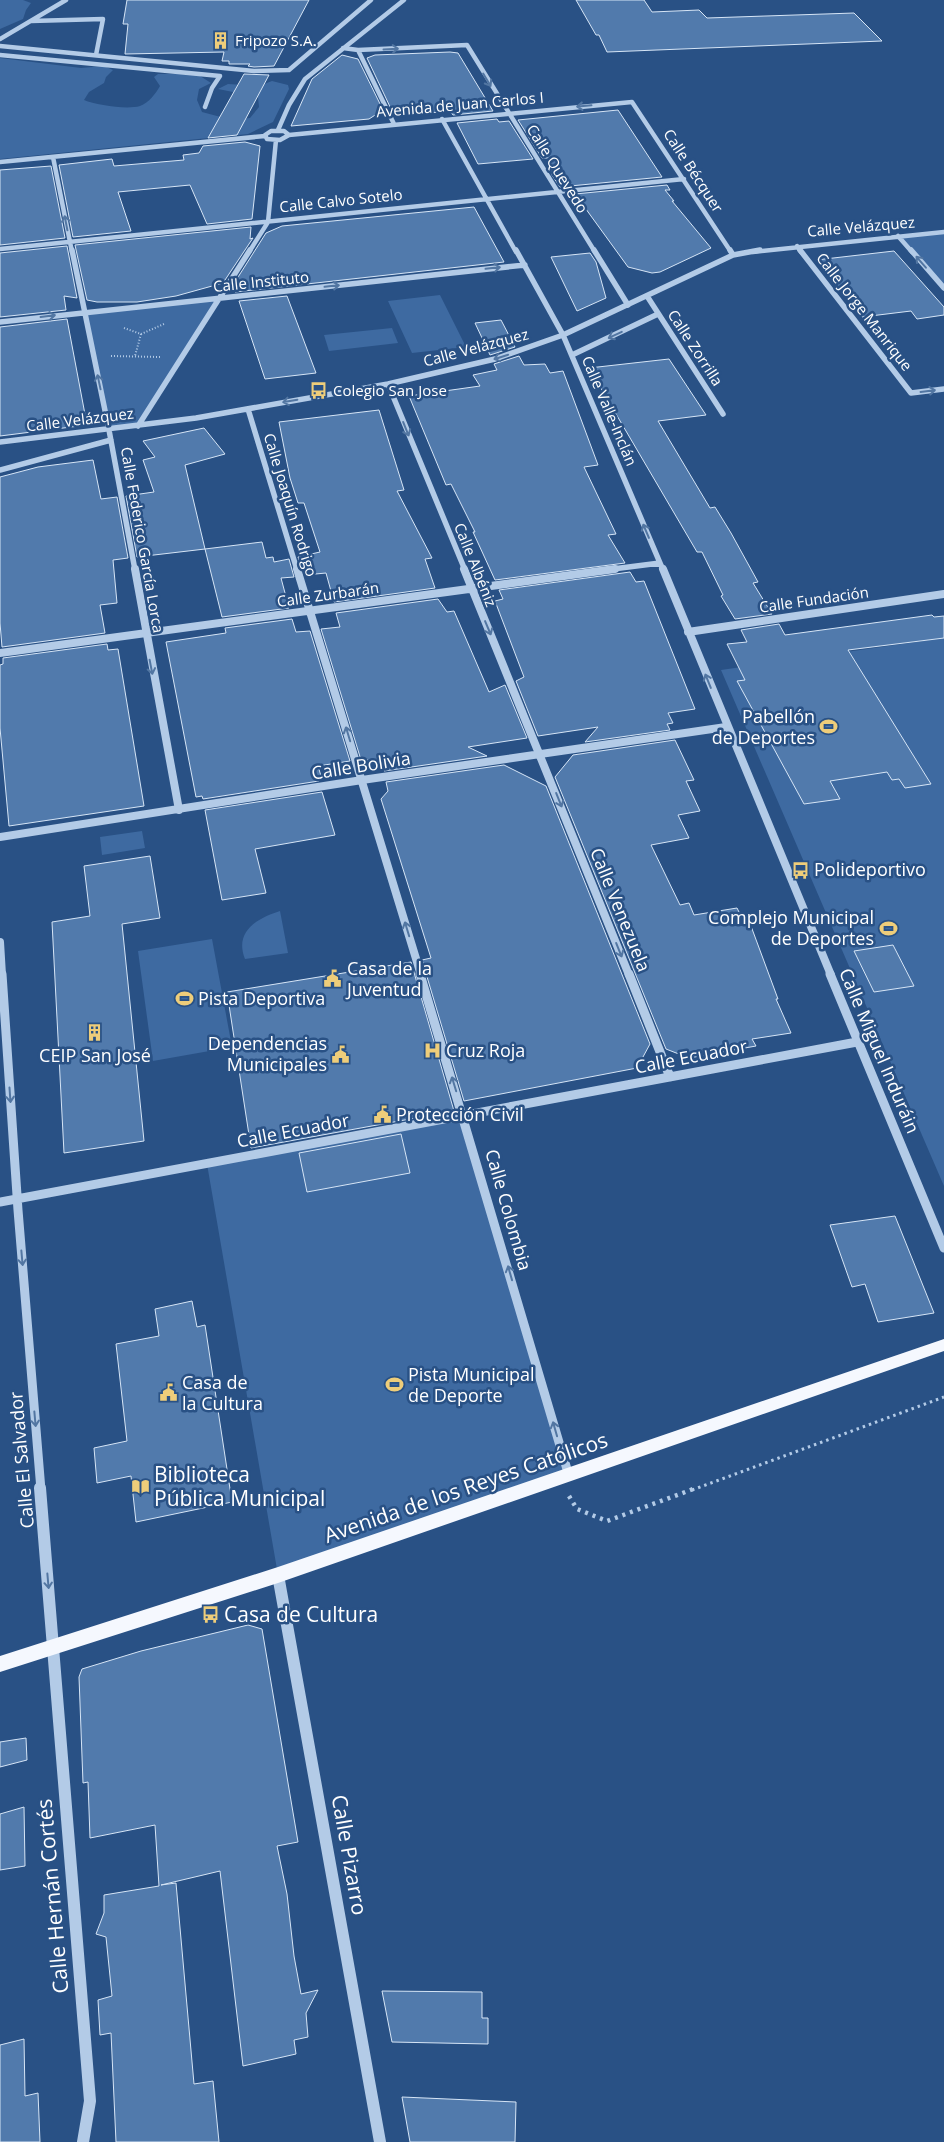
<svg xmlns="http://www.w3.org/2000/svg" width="944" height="2142" font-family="'Open Sans',sans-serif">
<rect width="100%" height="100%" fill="#295185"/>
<path fill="#3e6aa1" d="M0,0H23L31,3L26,10L23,19L0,29Z
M0,58L81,68L104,66L113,70L106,77L104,83L89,92L84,100C96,105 127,110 140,106C149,103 156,93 160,86L154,77L158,74H197L211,83L199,89L197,100L202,112L232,120L250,118L259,107L258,97L218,89L228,84L259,86L272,81L288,85L289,89L273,122L248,134L0,159Z
M944,232V288L898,236Z
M440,295L466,347L412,353L388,301Z
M217,299L138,426L109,430L84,312Z
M392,328L398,343L329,351L324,335Z
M944,638V1186L721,670Z
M142,831L145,848L102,855L100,837Z
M280,911L288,953L245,959C234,932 257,918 280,911Z
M212,939L232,1047L153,1061L138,951Z
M464,1116L569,1476L278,1575L207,1164Z"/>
<path fill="#517aac" stroke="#d6e5f6" d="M127,0H309L274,66L254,67L248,66L250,64H229V61H222L224,52L125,54L128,24H123Z
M576,0H644L652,12L699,10L707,18L854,13L882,41L607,52L599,35H596Z
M450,52L458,53L493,111L453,115L450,111L406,115L392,111L367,58L375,55Z
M342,55L358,59L383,110L369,119L291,126L312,79Z
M244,74L269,75L237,135L208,138Z
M618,110L662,177L560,187L552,175L551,158H542L518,120Z
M497,119L499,122L509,121L533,159L478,164L457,123Z
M245,142L260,146L252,219L207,224L190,185L118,192L131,231L73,237L59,165L112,159L114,166L184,160L183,155L199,153L203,146Z
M51,166L65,238L0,245V170Z
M667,185L670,190H665L674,201H672L711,248L660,272L652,273L628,267L575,194Z
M474,207L504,262L235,292L233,285L266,233L282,226Z
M251,227L250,239L253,238L223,283L176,296L137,302H97L87,300L75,245Z
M67,246L77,298L64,296L66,310L0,317V253Z
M894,251L944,307V315L917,319L911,311L862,317L816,260Z
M590,253L596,262L606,298L577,311L551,257Z
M287,296L316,373L265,379L239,301Z
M67,319L87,425L0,436V327Z
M501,320L515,347L490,355L475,323Z
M519,356L524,365L545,364L550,373L563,371L598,465L584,467L616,534L608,535L625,563L495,580L473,532H475L451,484L446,485L409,396L480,386L473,375L497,370L494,364Z
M669,359L706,415L658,421L710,508L715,507L731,533L758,582L753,583L772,614L735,619L721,596L723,595L702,552H697L589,368Z
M379,410L404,490L397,491L432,558L425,559L435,588L334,602L326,573L305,575L298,557L320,552L304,503H298L290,478L279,422Z
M204,428L225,454L185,465L205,549L262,542L266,558L273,557L274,562L289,559L294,577L281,578L289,608L222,617L205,549L137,557L126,496L154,492L143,460L155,457L143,441Z
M93,460L101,499L117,497L128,558L113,560L117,603L100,605L105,633L2,647L0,623V477L38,467Z
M630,572L636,582L644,581L695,709L668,713L673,723L667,724L670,730L585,742L598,727L538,736L516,681L524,677L495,601L503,599L499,590Z
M438,599L447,612L454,611L489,692L505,685L527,738L468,747L487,756L384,771L382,759L368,761L367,759L361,760L321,629L340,627L336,613Z
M932,615L934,617L944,616V638L848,650L931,784L905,788L899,779L892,780L887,772L830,781L840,799L804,804L737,681L745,680L727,644L747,642L741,630L779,624L785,635Z
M292,619L296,632L310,631L350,761L318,766L321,776L318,777L319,781L203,799L202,796L196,797L166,642L226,633L225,628Z
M107,644L108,650L118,649L144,806L9,826L0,728V665L3,664V658Z
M675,740L694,780L686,781L700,811L678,815L689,838L651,845L680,905L689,903L694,915L737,908L742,918H748L778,999H776L791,1033L752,1039L756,1046L689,1058L666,1049L555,777L573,755Z
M504,765L546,786L650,1044L637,1068L464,1101L422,960L431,958L381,799L388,791L386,782Z
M322,792L335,835L255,849L266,893L222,900L205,810Z
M150,856L160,918L122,924L144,1141L64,1153L52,922L90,916L84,866Z
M893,945L914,986L874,992L854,951Z
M411,962L454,1111L251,1148L227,992Z
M401,1134L410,1173L307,1192L299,1153Z
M895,1216L934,1313L878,1322L865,1284L852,1287L830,1225Z
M192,1301L197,1327L205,1325L232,1502L136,1522L131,1476L97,1483L94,1448L127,1441L116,1344L159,1336L155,1309Z
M248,1625L262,1629L298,1842L277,1846L287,1894L294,1956L301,1994L318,1990L306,2013L308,2037L294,2040L296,2054L243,2066L220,1871L161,1885L176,1883L194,2084L213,2081L219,2142H116L111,2033L100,2035L98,2000L112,1996L106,1937L96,1934L104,1913V1895L159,1886L155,1825L90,1838L88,1782L83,1783L79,1677L82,1669L141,1651Z
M26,1738L27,1760L0,1767V1742Z
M24,1807L25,1866L0,1870V1814Z
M382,1991L482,1992V2018H488V2044L392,2042Z
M24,2039L25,2096L38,2093L40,2142H0V2045Z
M402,2097L516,2102L515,2142H410Z"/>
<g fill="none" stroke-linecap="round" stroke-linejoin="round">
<path stroke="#b3cbe7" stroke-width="2" stroke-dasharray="1 2" stroke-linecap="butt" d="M124,328L141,334L135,356
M141,334L164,324
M111,356L160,357"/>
<path stroke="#b3cbe7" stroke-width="3" stroke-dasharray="2.5 4" stroke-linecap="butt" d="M692,1490L944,1397"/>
<path stroke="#b3cbe7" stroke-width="4.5" stroke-dasharray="3 5" stroke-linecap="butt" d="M569,1496L577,1509L607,1521L696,1488"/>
<path stroke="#b3cbe7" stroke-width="4.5" d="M31,21L103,19L96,55
M0,39L66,0
M0,46L254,71L289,70L371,0
M343,48L358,50L467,45L595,252
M358,50L394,124
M0,55L220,76L212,88L205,107
M442,119L516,252
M278,130L289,105L305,79L404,0
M271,131H284L289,135L280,140L267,139L265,135Z
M289,135L632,102L731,252
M53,157L72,252
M0,162L265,136
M898,236L912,252
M797,246L801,252
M0,249L684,179
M249,252L268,222L276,140
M753,252L944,232"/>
<path stroke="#b3cbe7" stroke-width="5.5" d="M72,250L109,430L135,570
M516,250L563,335L663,570
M594,250L628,305
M730,250L733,255
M800,250L911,393L944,389
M911,250L944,288
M647,296L723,414
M0,322L525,265
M572,355L658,314
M388,384L465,570
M248,409L297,570
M138,426L250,250
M0,442L196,418L388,384L495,359L563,335L733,255L760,250
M0,470L111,440
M605,570L660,563"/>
<path stroke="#b3cbe7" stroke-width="8" d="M135,569L179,810
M297,569L421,975
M464,569L629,975
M663,569L831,975
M688,632L944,594
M0,653L615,569
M0,837L362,780L726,727
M0,942L2,975"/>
<path stroke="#b3cbe7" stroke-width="9" d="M2,974L18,1210L41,1490
M420,974L569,1476
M629,974L670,1077
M830,974L944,1248
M0,1202L857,1042"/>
<path stroke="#b3cbe7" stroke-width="12" d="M40,1488L90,2101L83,2142
M278,1575L380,2142"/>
<path fill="#f5f8fe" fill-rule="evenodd" d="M944,1339V1351L278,1583L0,1672V1656L278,1567Z"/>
</g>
<defs><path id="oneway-shaft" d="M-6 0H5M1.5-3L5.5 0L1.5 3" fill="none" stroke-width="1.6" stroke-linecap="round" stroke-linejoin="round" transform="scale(1.25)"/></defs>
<g stroke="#5276a2">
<use href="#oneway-shaft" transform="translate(391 49) rotate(-3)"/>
<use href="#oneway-shaft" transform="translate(487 80) rotate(59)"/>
<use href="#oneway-shaft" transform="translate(584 106) rotate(175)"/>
<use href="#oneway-shaft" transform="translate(66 223) rotate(-101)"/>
<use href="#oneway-shaft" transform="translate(921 262) rotate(-131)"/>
<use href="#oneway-shaft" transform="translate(493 268) rotate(-6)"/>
<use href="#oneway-shaft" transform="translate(332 286) rotate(-6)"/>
<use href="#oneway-shaft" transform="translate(48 316) rotate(-7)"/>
<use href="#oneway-shaft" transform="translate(615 335) rotate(155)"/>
<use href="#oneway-shaft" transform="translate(501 357) rotate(162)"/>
<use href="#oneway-shaft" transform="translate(99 382) rotate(-102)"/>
<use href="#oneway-shaft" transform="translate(928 391) rotate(-7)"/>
<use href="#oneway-shaft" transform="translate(290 401) rotate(170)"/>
<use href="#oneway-shaft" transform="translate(406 429) rotate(68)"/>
<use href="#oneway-shaft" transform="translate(646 531) rotate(-113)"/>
<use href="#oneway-shaft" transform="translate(488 628) rotate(67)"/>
<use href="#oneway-shaft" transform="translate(151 667) rotate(79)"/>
<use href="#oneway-shaft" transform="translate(708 681) rotate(-112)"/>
<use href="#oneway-shaft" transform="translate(348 734) rotate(-107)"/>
<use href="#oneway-shaft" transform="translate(559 800) rotate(68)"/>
<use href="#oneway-shaft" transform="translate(407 929) rotate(-107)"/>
<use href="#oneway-shaft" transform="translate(619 950) rotate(68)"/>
<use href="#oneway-shaft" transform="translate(454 1084) rotate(-107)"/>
<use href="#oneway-shaft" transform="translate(10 1095) rotate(86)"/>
<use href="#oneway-shaft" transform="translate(22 1258) rotate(85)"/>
<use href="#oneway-shaft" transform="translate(510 1273) rotate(-106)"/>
<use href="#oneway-shaft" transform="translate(35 1419) rotate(85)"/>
<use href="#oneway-shaft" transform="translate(555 1429) rotate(-106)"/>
<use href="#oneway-shaft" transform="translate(48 1581) rotate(85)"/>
</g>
<defs>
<symbol id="building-bare" viewBox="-9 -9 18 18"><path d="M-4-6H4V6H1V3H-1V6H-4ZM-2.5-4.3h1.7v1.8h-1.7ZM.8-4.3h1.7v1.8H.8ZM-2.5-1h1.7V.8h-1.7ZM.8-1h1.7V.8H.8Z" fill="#eecd7a" stroke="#295185" stroke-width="2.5" paint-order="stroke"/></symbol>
<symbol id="bus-bare" viewBox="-9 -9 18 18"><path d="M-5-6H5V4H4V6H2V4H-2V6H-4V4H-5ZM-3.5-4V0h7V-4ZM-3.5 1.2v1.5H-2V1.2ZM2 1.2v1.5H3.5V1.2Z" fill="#eecd7a" stroke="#295185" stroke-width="2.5" paint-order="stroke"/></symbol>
<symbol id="stadium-bare" viewBox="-9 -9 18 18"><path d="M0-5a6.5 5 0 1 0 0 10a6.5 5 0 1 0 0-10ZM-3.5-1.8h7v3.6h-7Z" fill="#eecd7a" stroke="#295185" stroke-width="2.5" paint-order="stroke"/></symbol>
<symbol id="civic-bare" viewBox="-9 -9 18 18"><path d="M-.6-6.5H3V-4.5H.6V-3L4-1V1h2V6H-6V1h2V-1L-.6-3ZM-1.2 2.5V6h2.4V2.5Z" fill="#eecd7a" stroke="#295185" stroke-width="2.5" paint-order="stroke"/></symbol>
<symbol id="hospital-bare" viewBox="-9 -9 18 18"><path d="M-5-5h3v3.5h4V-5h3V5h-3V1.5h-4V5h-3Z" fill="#eecd7a" stroke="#295185" stroke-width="2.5" paint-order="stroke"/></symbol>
<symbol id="library-bare" viewBox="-9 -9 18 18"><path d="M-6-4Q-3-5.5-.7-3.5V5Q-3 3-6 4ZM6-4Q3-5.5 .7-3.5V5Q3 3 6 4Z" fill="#eecd7a" stroke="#295185" stroke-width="2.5" paint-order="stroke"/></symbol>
</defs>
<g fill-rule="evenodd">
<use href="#building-bare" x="208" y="28" width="25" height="25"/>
<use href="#bus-bare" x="306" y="378" width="25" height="25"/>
<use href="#stadium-bare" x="816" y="714" width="25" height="25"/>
<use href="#bus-bare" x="788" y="858" width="25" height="25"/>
<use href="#stadium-bare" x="876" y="916" width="25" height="25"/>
<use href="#civic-bare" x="320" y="966" width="25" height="25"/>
<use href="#stadium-bare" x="172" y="986" width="25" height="25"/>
<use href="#building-bare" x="82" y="1020" width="25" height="25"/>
<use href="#hospital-bare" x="420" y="1038" width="25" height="25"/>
<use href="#civic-bare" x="328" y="1042" width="25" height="25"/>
<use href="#civic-bare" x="370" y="1102" width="25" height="25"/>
<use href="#stadium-bare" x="382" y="1372" width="25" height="25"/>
<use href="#civic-bare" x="156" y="1380" width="25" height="25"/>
<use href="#library-bare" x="128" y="1474" width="25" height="25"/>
<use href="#bus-bare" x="198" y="1602" width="25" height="25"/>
</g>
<g text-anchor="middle" stroke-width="5" stroke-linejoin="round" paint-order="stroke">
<g font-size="15" fill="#fff" stroke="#295185" text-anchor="start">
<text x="235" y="46">Fripozo S.A.</text>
<text x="333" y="396">Colegio San Jose</text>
</g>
<g font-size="15" fill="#fff" stroke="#295185">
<text transform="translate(460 105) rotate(-5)" y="5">Avenida de Juan Carlos I</text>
<text transform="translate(557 169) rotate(58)" y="5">Calle Quevedo</text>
<text transform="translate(693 171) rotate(57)" y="5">Calle Bécquer</text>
<text transform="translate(341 201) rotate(-6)" y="5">Calle Calvo Sotelo</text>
<text transform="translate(861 227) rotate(-5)" y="5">Calle Velázquez</text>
<text transform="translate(261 282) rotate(-6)" y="5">Calle Instituto</text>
<text transform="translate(864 312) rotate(52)" y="5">Calle Jorge Manrique</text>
<text transform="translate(476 348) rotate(-15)" y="5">Calle Velázquez</text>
<text transform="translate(695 348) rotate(57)" y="5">Calle Zorrilla</text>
<text transform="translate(609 411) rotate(67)" y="5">Calle Valle-Inclán</text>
<text transform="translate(80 420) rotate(-7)" y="5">Calle Velázquez</text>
<text transform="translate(290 505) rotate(73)" y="5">Calle Joaquín Rodrigo</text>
<text transform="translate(142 540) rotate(80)" y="5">Calle Federico García Lorca</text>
<text transform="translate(475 565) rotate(68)" y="5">Calle Albéniz</text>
<text transform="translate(328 595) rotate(-8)" y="5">Calle Zurbarán</text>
<text transform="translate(814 600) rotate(-8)" y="5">Calle Fundación</text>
</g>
<g font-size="18" fill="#fff" stroke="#295185" text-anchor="start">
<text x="815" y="723" text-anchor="end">Pabellón<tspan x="815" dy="21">de Deportes</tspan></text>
<text x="814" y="876">Polideportivo</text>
<text x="874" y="924" text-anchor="end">Complejo Municipal<tspan x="874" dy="21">de Deportes</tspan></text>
<text x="347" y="975">Casa de la<tspan x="347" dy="21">Juventud</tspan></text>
<text x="198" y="1005">Pista Deportiva</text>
<text x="327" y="1050" text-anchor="end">Dependencias<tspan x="327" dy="21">Municipales</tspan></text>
<text x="446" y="1057">Cruz Roja</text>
<text x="95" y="1062" text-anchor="middle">CEIP San José</text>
<text x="396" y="1121">Protección Civil</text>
<text x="408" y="1381">Pista Municipal<tspan x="408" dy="21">de Deporte</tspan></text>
<text x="182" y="1389">Casa de<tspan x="182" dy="21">la Cultura</tspan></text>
</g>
<g font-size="18" fill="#fff" stroke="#295185">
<text transform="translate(361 766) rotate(-9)" y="6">Calle Bolivia</text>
<text transform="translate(620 910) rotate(68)" y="6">Calle Venezuela</text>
<text transform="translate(879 1051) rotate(67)" y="6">Calle Miguel Induráin</text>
<text transform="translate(691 1057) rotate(-11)" y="6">Calle Ecuador</text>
<text transform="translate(293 1131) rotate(-11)" y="6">Calle Ecuador</text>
<text transform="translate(508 1210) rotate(74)" y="6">Calle Colombia</text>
<text transform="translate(22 1460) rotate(-95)" y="6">Calle El Salvador</text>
</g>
<g font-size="21" fill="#fff" stroke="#295185" text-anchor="start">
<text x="154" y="1482">Biblioteca<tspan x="154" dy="24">Pública Municipal</tspan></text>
<text x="224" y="1622">Casa de Cultura</text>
</g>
<g font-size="21" fill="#fff" stroke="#295185">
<text transform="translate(466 1488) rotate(-19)" y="7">Avenida de los Reyes Católicos</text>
<text transform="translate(349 1855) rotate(80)" y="7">Calle Pizarro</text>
<text transform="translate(53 1896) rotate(-95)" y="7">Calle Hernán Cortés</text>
</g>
</g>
</svg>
